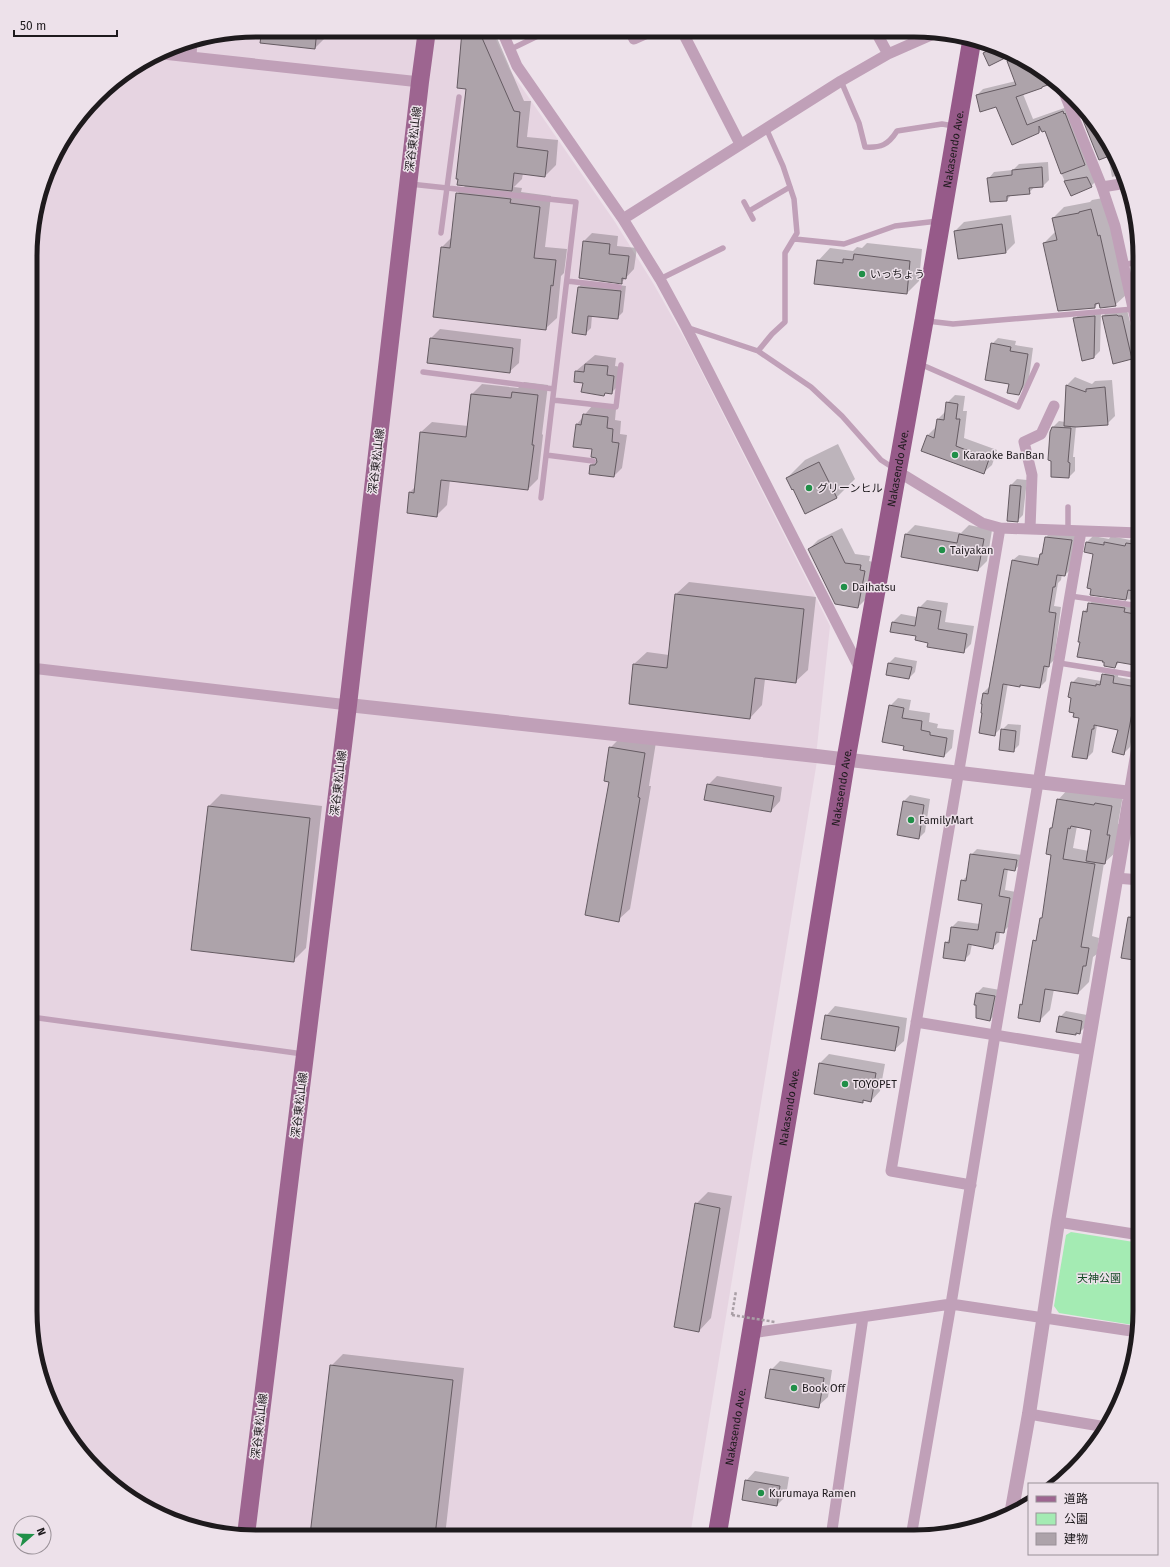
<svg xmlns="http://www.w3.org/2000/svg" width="1170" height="1567" font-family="'Fira Sans','Noto Sans JP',sans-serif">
<rect width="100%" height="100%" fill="#ede1ea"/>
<path fill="#e6d4e1" d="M256,30L492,31L509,69L615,222L653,283L687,343L830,626L816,756L31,667L32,226L60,143L107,86L183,42Z
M31,671L817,761L690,1536L227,1535L183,1525L130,1499L86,1460L53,1411L38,1369L30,1311Z"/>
<path fill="#a4ebb3" d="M1071,1232L1140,1243L1139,1326L1059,1313L1054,1306L1066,1235Z"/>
<path fill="#0003" fill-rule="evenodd" d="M263,30H327L326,37L315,48Z
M370,30H399L396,33Z
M463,31H494L524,101H531L527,137L558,140L556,165L545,176L523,173L522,179L514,187L522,188L521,192L551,196L545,247L567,249L564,273L561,276L557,318L545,329L442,247L452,237L457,194L466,185L467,88L458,87Z
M994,46L1000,47L1011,53H984Z
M1014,55L1055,80L1023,94L1033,119L1070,106L1097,180L1091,186L1071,195L1058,166L1046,130H1042L1039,132L977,95L983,89L1016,81L1008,61Z
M1080,104L1117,156L1123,174L1112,177L1108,155L1099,159L1078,106Z
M1048,162L1049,180L1043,186H1035L1029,193L1012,194L1007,200L989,178L994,172L1013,170L1019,164Z
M1103,198L1127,294L1115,305L1099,302L1095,307L1044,243L1056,231L1053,218L1064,207L1090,202L1092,200Z
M1011,215L1015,243L1006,252L955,231L964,222Z
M592,233L618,236L617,246L637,248L634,269L621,283L584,241Z
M867,243L922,249L919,281L907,293L818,261L830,248L853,251L857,247L862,248Z
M584,281L626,286L623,312L617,318L592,315L591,328L585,334L573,332L579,287Z
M1109,310H1127L1138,353L1132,359L1113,363L1103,316Z
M1101,311L1100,351L1094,357L1075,319L1080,313Z
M440,329L521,339L519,363L509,372L431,338Z
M998,338L1016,341L1015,345L1033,348L1029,378L1024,388L1018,394L1010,383L992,344Z
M595,355L616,358L615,366L622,367L620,384L611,393L606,392L604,394L584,382L576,371Z
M1075,377L1092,384L1095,381L1112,380L1115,416L1107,424L1076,426L1073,457H1075V471L1069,477L1053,427L1059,421L1065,422L1067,385Z
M524,382L548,385L542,434L543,435L538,479L528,489L450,480L447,505L436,516L410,492L415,487L421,432L432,422L468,426L472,394L482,384L518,388Z
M955,395L965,396L963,411H967L964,438L997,450L992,465L983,473L928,435L936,427L938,419L946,411L947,403Z
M592,406L616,409L615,420L621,421L620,434L627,435L622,468L614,476L591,465L597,459L593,448L577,424Z
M838,444L855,479L837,497L805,513L794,488L787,478L805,460Z
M1017,479L1027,480L1023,515L1017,521L1011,485Z
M915,525L961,533L969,525L992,530L987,561L978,570L902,556L906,534Z
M842,528L855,554L870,556L869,561L873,562L867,598L858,607L809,549L818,540Z
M1051,532L1078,534L1071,569L1065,575L1062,574L1061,580L1058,583L1054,606L1061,607L1054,660L1048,666L1046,681L1040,687L1008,683L1000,729L994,735L983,703H982L983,693L989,687L1013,560L1019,555L1040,558V554L1043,551L1046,537Z
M1093,536L1109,539L1111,536L1130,540L1133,537L1140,539V601L1091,594L1094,553L1086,552L1087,542Z
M689,582L816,597L808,670L795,682L765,679L762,705L750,718L634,664L647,652L669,655L676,594Z
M1095,597L1140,604V665L1120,661L1115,667L1106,662L1084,612Z
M927,600L948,603L945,622L974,626L971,644L963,652L929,642L917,636L891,631L893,622L901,614L917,617L919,608Z
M895,657L917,661L915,672L909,678L889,663Z
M1109,669L1119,670L1118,677L1140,681V696L1130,747L1124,753L1119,729L1097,725L1093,752L1087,758L1080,718L1072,697V683L1078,677L1101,681L1103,675Z
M898,698L911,700L909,710L930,713L929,722L938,724L937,728L954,730L952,748L944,756L905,746L890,706Z
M1008,724L1021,725L1019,745L1013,751L1002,730Z
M622,736L656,742L649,786H651L630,909L618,920L610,781V748Z
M717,776L782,787L780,801L771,811L708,785Z
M1069,788L1123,795L1118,824H1121L1116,852L1104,863L1092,936L1099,938L1097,954L1093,957L1089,982L1078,993L1054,989L1050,1010L1039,1021L1021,1005L1024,1002L1034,941L1038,938L1041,918L1043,916L1052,854L1051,828L1054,825L1058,800ZM1077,826L1093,829L1089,851L1073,848Z
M221,794L322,806L306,948L293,961L209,806Z
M910,795L930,799L925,832L919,838L904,801Z
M977,849L1022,855L1020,864L1015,870L1008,869L1005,890L1016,892L1009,926L1003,932L1000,931L999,942L993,947L972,944L970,954L964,960L946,943L950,938L952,927L958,921L980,924L984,903L962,881L967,876L971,855Z
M1135,911L1140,912V960L1129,917Z
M983,987L1000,990L996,1014L990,1020L977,1004V993Z
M835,1006L907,1018L904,1041L894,1050L826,1016Z
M1066,1011L1087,1015L1085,1027L1079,1033L1077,1032L1075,1034L1060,1017Z
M829,1054L885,1064L880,1091L871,1101L864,1100L862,1102L815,1094L820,1063Z
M708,1192L732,1196L711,1318L699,1331L696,1204Z
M343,1354L464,1368L445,1536L311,1535L331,1366Z
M780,1361L832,1370L828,1397L818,1406L771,1370Z
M755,1471L789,1477L786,1496L777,1505L746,1481Z"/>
<path fill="#ada3aa" stroke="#655b62" d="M262,30H317L315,49L260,43Z
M462,31H479L514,111L520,112L517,147L548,151L545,177L514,173L512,191L457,185L458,179H456L466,89L457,88Z
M997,46L1013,54L989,66L983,53Z
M1017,57L1034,67L1037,74L1043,72L1050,76L1053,83L1042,87V88L1016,97L1027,125L1063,111L1064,114L1065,113L1085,165L1061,174L1045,131L1042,132L1039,126V133L1012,145L996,107L980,112L976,95L1016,85L1007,61Z
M1083,106L1107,142L1112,155L1099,160L1078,108Z
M1042,167L1043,187L1029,188L1030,194L1007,196V201L990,202L987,178L1012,175V170Z
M1087,177L1092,187L1071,196L1064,181Z
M456,193L511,199L510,203L540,207L534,258L556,260L553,286L551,285L546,330L433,317L441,247L450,248Z
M1091,209L1098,236L1100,235L1116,306L1100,308L1099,303L1095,304V308L1058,311L1043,243L1057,240L1052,218L1079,213V212Z
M1002,224L1006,253L958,259L954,231Z
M583,241L610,244L609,254L629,256L626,279L622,278V284L579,278Z
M854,254L910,261L907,294L814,284L817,260L843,263V259L853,260Z
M578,287L621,291L618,319L588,316L586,335L572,333Z
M1117,315L1118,316H1122L1132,359L1113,364L1102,316Z
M1095,316L1094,358L1082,361L1073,318Z
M430,338L513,348L510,373L427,363Z
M991,343L1011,347L1010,351L1028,354L1023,385L1019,395L1007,393L1009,384L985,380Z
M585,364L608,366L607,375L614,376L612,394L605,393L604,396L581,392L583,383L574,382L575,371L584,372Z
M1066,385L1086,392V389L1105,387L1108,425L1076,427L1064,426Z
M512,392L538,395L532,445H534L528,490L441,480L437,517L407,513L409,492L414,493L420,432L466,437L471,394L511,398Z
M946,402L958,404L956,419H960L956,446L989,459L984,474L921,451L927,435L934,438L937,419L944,420Z
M583,414L608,417L607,428L613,429L612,442L619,443L614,477L589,474L590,465H595L597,462L596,458L591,457L592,449L573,447L576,424L581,425Z
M1052,427L1071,428L1068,462L1070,463L1069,478L1051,477V461L1048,460L1050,432Z
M819,462L837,498L805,514L793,489L792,490L786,478Z
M1010,485L1021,486L1018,522L1007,521Z
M905,534L957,543L959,534L984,539L978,571L901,557Z
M832,536L845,563L861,565L860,570L865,571L858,608L835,604L808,549Z
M1045,537L1072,540L1065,576L1057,575L1055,587H1053L1049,612L1056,613L1049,667L1044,666L1040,688L1020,685V687L1003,684L995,736L979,733L982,713H981L982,704H981L983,693L988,694L1012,560L1038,565L1040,554H1042Z
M1086,542L1104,545V542L1125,546L1126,543L1140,545V592L1128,590L1126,600L1090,595L1091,589L1087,588L1093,554L1084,552Z
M675,594L804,609L796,683L755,678L750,719L629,704L633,664L667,668Z
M1088,603L1125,608L1124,612L1140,615V666L1117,662L1115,668L1104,666V662H1102L1103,661L1077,657L1080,642H1078L1083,611L1087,612Z
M918,607L941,611L938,629L967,634L964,653L927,647L928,643L915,640L916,636L890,632L892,622L915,626Z
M888,663L912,667L909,679L886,675Z
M1102,674L1114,676L1113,683L1137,687L1124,755L1112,752L1118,730L1094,725V729H1092L1087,759L1072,757L1079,718L1073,717L1074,713L1069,712L1071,698L1068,697L1071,682L1096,686V684L1100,685Z
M889,705L904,708L902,718L922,721L921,730L930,732V735L947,738L944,757L903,750L904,746L882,742Z
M1001,729L1016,731L1014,752L999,750Z
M609,747L645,753L638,797L640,798L619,922L585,915L609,782L604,781Z
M707,784L774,796L771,812L704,800Z
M1057,799L1094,805L1095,803L1112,806L1107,835H1110L1105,864L1086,861L1091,830L1071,826L1070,829L1068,828L1063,859L1095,864L1081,947L1089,948L1086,966H1083L1078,994L1045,989L1040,1022L1018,1018L1020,1004L1022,1005L1033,940L1036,941L1040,918H1042L1051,855L1046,854L1050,828H1052Z
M903,801L924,805L919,839L897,835Z
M208,806L310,818L294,962L191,950Z
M970,854L1017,860L1015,871L1004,869L999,896L1010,898L1004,933L996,932L993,949L968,944L965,961L943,958L945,942L949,943L951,927L978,930L982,904L958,900L961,880L966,881Z
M1128,917L1140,919V961L1121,958Z
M976,993L995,996L990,1021L976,1018V1005H974Z
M825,1015L899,1027L895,1051L821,1039Z
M1059,1016L1082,1021L1080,1034L1076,1033V1035L1056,1032Z
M819,1063L876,1073L871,1102L863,1100V1103L814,1094Z
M695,1203L720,1208L699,1332L674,1327Z
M330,1365L453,1380L435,1536L310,1535Z
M770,1369L824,1378L819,1408L765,1398Z
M745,1480L780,1486L777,1506L742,1500Z"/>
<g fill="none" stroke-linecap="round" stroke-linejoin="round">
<path stroke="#a99fa6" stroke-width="2.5" stroke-dasharray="3 2" stroke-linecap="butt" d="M732,1315L736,1291"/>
<path stroke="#c0a0b8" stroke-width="5.5" d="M509,50L548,31
M841,81L859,123L865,147C881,148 888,145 897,131L942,124L954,126
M410,184L576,202L541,498
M744,202L753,219
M749,211L790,187
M441,233L459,97
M795,239L844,244L895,226L938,221
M1124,265L1140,261
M660,279L723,248
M567,281L619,287
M927,321L953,324L1134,309
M686,327L758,351L811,387L842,416L881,460L895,469
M758,351L772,334L785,322V253L797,233L794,199L783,166L766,128
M920,364L1018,407L1037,365
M423,372L554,389
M553,400L616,407L621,365
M546,455L593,461
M1068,507V531
M1070,596L1140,606
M1059,663L1140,676
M31,1017L303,1054"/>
<path stroke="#c0a0b8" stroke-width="11" d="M502,31L517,66L623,219L660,279L686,327L861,671
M630,31L634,39L652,31
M682,31L740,144
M876,32L888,54
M163,54L420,82
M191,56L192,41
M1061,85L1102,187L1115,226L1140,340
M1102,187L1127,183
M623,219L841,81L888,54L938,32
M897,471L982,523L1000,528L1140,533
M1030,529L1032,475L1024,442L1041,434L1054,406
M31,668L348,705
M1116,878L1140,880
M916,1022L1087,1050
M971,1185L891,1171L1000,528
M1058,1222L1140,1235
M752,1333L951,1304L1138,1332
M1029,1414L1106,1427
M831,1537L863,1317
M911,1537L951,1304L995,1035L1081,531"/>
<path stroke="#c0a0b8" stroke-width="14" d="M348,705L816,756L1140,794
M1011,1515L1029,1414L1058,1222L1140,738"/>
<path stroke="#9d6590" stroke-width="18" d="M246,1535L348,705L420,82L427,30"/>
<path stroke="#965a89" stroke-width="19" id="s1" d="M717,1536L808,994L846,759L924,321L972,39"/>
<path stroke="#a99fa6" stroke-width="2.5" stroke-dasharray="3 2" stroke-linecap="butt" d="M732,1315L775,1322"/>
</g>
<g fill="#208f48" stroke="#ede1ea" stroke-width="1.5">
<circle cx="862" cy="274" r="4"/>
<circle cx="955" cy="455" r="4"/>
<circle cx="809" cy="488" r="4"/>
<circle cx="942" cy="550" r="4"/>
<circle cx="844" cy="587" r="4"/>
<circle cx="911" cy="820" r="4"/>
<circle cx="845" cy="1084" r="4"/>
<circle cx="794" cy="1388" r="4"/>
<circle cx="761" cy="1493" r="4"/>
</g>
<g text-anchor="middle" stroke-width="3" stroke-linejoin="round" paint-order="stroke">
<g font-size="11" fill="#1e1a1d" stroke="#ede1ea">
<text transform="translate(413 139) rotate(-83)" y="4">深谷東松山線</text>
<text dy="4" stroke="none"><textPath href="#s1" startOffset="1407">Nakasendo Ave.</textPath></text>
<text transform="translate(376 461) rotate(-83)" y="4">深谷東松山線</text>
<text dy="4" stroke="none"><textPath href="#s1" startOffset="1083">Nakasendo Ave.</textPath></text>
<text transform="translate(338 783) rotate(-83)" y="4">深谷東松山線</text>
<text dy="4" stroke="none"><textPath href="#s1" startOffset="759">Nakasendo Ave.</textPath></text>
<text transform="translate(299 1105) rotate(-83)" y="4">深谷東松山線</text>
<text dy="4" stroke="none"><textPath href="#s1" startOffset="435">Nakasendo Ave.</textPath></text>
<text transform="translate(259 1426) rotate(-83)" y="4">深谷東松山線</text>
<text dy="4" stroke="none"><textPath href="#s1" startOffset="111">Nakasendo Ave.</textPath></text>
</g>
<g font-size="11" fill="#1e1a1d" stroke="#ede1ea" text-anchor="start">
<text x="870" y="278">いっちょう</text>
<text x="963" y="459">Karaoke BanBan</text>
<text x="817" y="492">グリーンヒル</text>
<text x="950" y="554">Taiyakan</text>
<text x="852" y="591">Daihatsu</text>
<text x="919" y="824">FamilyMart</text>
<text x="853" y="1088">TOYOPET</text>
<text x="802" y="1392">Book Off</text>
<text x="769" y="1497">Kurumaya Ramen</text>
</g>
<g font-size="11" fill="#154a26" stroke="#ede1ea">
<text x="1099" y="1282">天神公園</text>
</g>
</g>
<path d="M0 0H1170V1567H0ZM256 37H914A219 219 0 0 1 1133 256V1311A219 219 0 0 1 914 1530H256A219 219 0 0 1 37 1311V256A219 219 0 0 1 256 37Z" fill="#ede1ea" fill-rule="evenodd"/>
<path fill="none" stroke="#1e1a1d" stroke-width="5" d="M256 37H914A219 219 0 0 1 1133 256V1311A219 219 0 0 1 914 1530H256A219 219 0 0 1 37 1311V256A219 219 0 0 1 256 37Z"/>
<rect x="1028" y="1483" width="130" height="72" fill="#ede1ea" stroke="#9a9198"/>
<rect x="1036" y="1496" width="20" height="6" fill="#9d6590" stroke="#9a9198"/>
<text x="1064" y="1503" font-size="12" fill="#1e1a1d">道路</text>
<rect x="1036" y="1513" width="20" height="12" fill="#a4ebb3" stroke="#9a9198"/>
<text x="1064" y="1523" font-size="12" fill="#1e1a1d">公園</text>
<rect x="1036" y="1533" width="20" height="12" fill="#ada3aa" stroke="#9a9198"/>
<text x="1064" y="1543" font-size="12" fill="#1e1a1d">建物</text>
<g transform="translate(32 1535) rotate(70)"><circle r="19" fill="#ede1ea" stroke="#9a9198"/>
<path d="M0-3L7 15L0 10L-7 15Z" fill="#208f48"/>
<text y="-6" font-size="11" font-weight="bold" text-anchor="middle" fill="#1e1a1d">N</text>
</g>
<path d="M14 30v6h103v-6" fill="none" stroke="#1e1a1d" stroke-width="2"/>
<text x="20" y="30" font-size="12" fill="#1e1a1d" stroke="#ede1ea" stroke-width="3" paint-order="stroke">50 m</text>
</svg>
